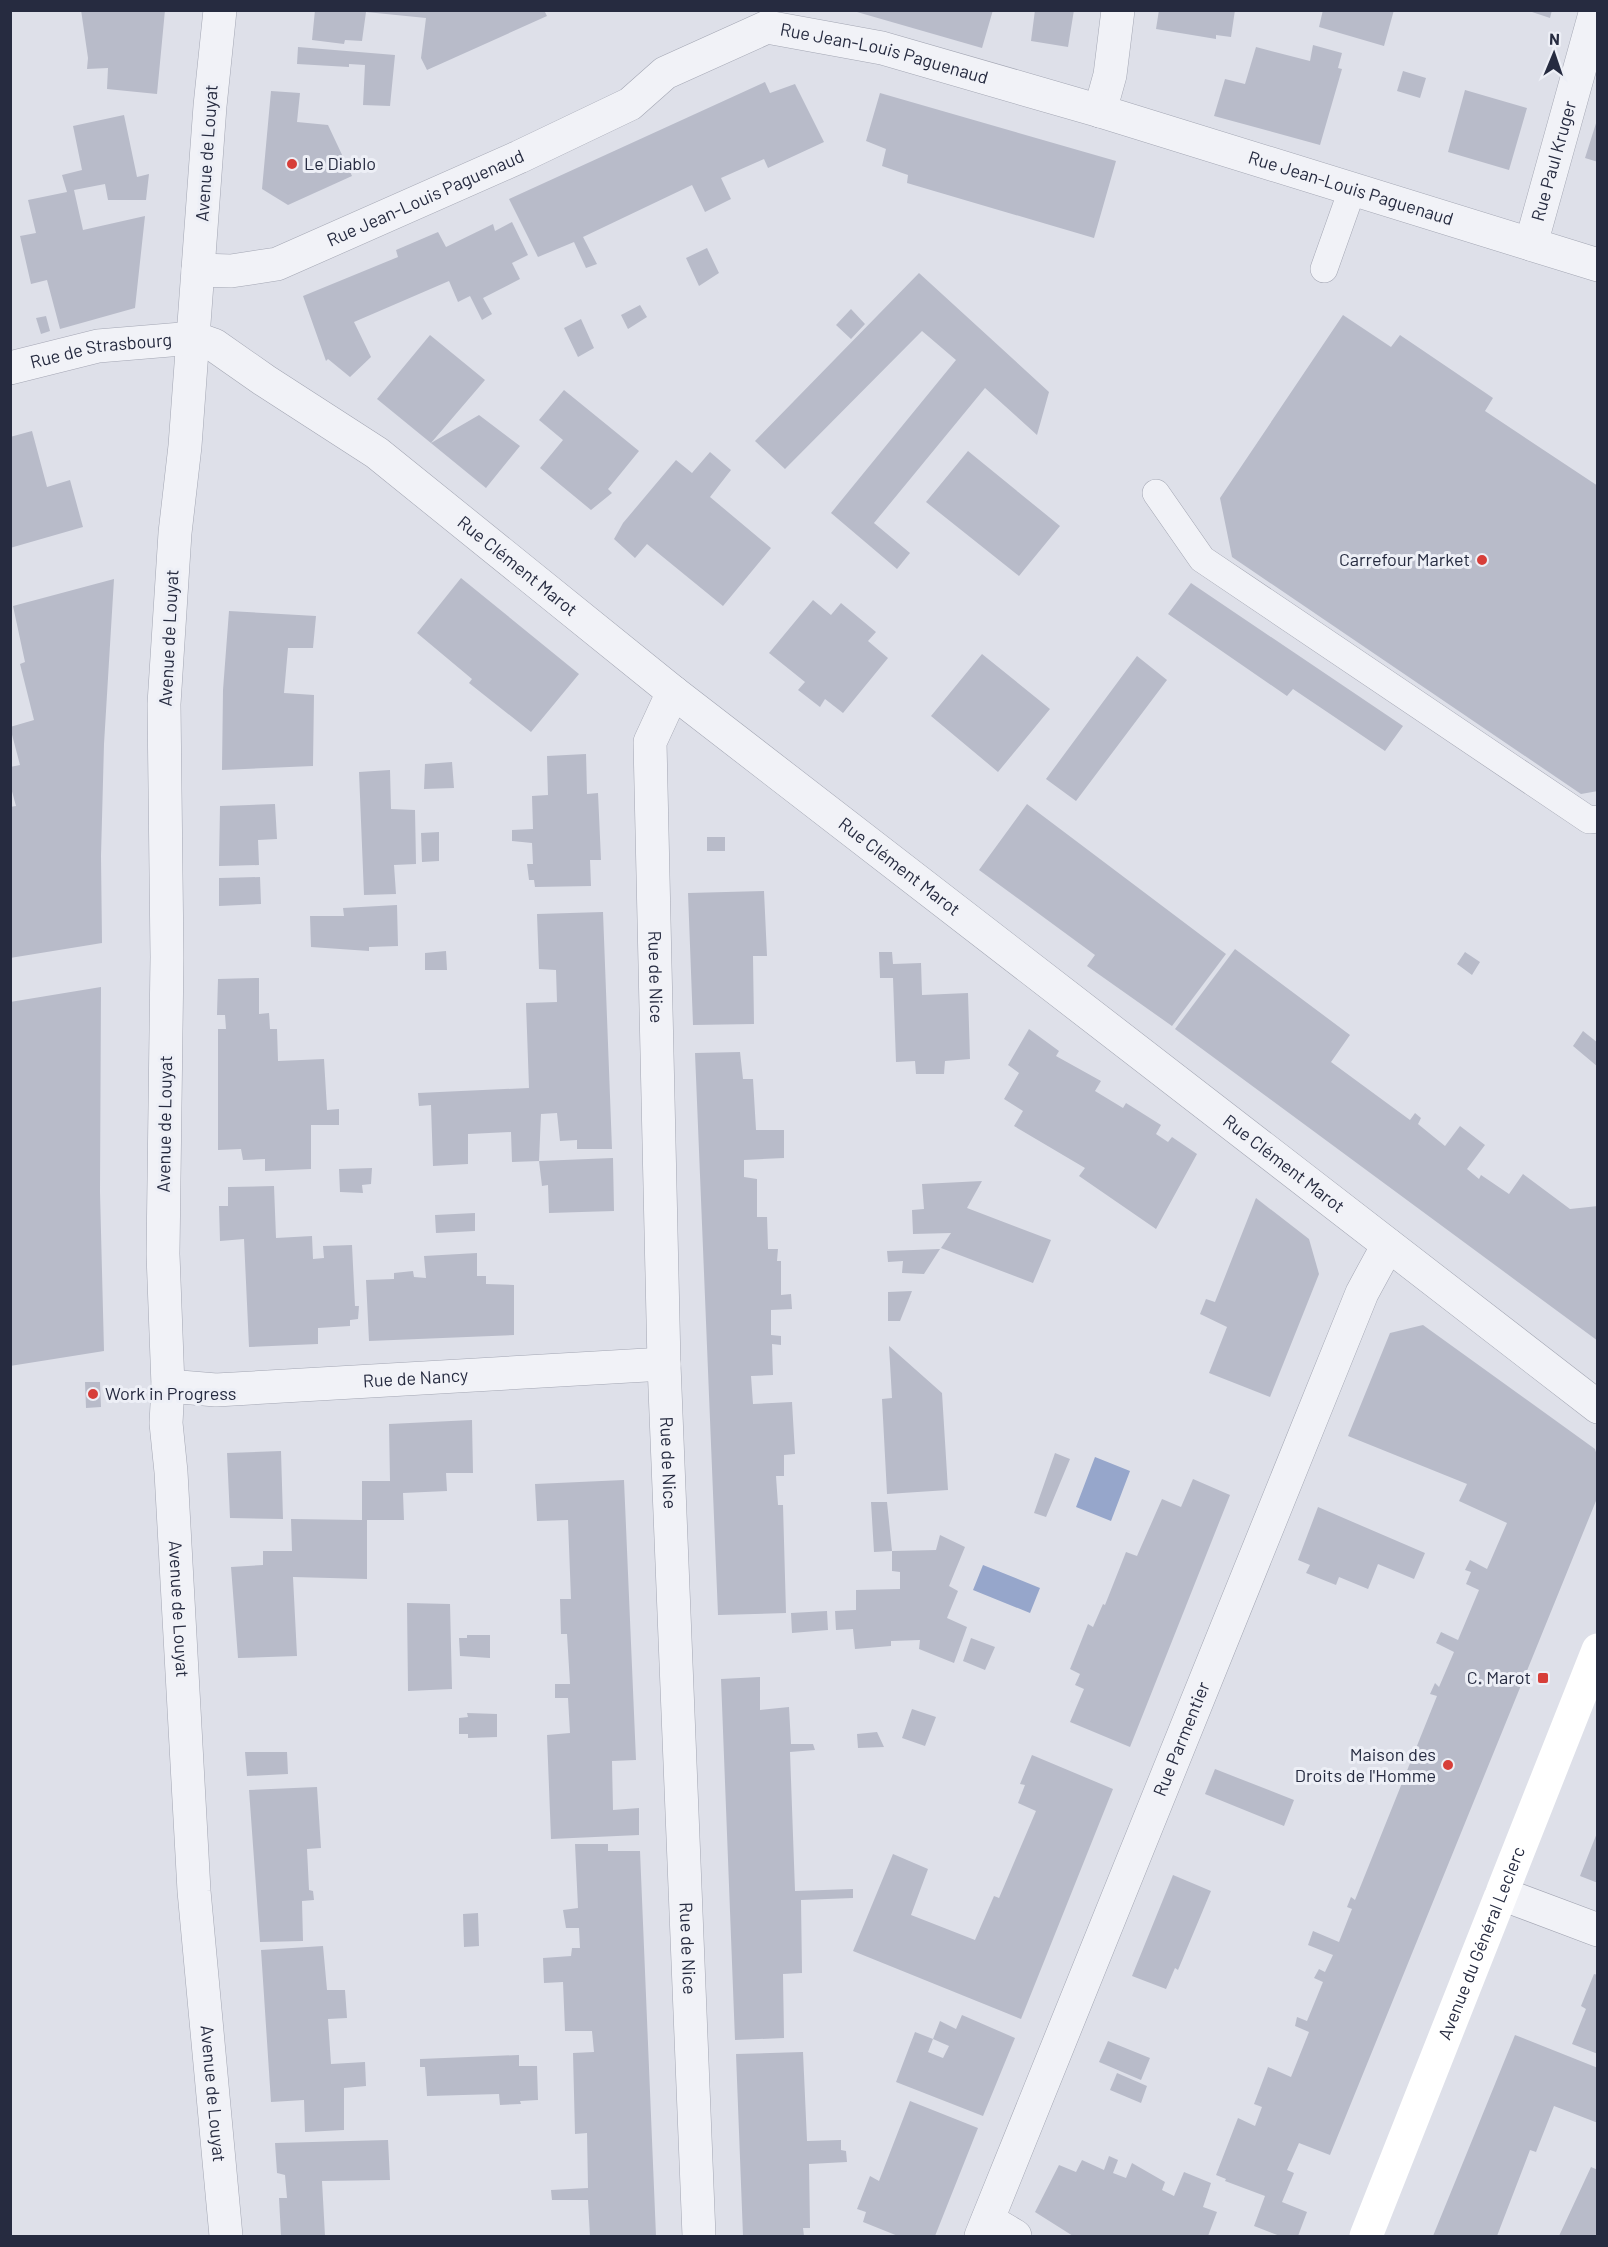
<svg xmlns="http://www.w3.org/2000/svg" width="1608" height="2247" font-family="Barlow,sans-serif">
<rect width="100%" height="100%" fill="#dee0e9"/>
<path fill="#96a6cb" d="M1095,1457L1130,1471L1111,1521L1076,1507Z
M983,1565L1040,1588L1030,1613L973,1590Z"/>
<path fill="#b8bbc9" d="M81,10H165L157,94L107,89L108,68L87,69L88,58Z
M315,10H544L547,16L427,70L421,58L426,18L366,12L362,41L345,40L344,44L312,40Z
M850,10H993L982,48Z
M1035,10H1074L1068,47L1031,41Z
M1159,10H1235L1231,37L1216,35V39L1156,29Z
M1323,10H1394L1384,46L1319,27Z
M1526,10H1552L1550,18Z
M1313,45L1342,53L1338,68L1342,69L1320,145L1214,116L1225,79L1245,84L1256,47L1310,61Z
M298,47L395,55L390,106L363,105L365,65L349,64V67L297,64Z
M1403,71L1426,78L1420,98L1397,91Z
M765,82L770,93L795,84L824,142L768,168L764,159L721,178L731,199L705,212L692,185L583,237L597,264L586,268L574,242L538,257L509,199Z
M1465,90L1527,108L1509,170L1448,152Z
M271,91L300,93L297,122L328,125L352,176L288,205L262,189Z
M880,93L1116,161L1094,238L907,183L908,175L882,166L886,149L866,141Z
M124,115L137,177L149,174L146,200H108L105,184L74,190L83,230L145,216L135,308L60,329L47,280L31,284L20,236L36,233L28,200L67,192L62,175L82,170L73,126Z
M1598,117V162L1585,158Z
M512,222L528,255L512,263L520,279L483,298L492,314L482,320L470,296L458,302L449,281L354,322L371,357L350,377L328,359L326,361L303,296L398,257L396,250L438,232L446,247L493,224L495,231Z
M707,248L719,273L699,286L686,258Z
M919,273L1049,392L1037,435L985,388L874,523L910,553L897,569L831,513L956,360L922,331L785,469L755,441Z
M640,305L647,317L628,329L621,315Z
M851,309L865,324L851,339L836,325Z
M1343,315L1391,347L1400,335L1493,398L1485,411L1598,486V791L1581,794L1232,557L1220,498Z
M46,316L50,331L41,334L36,318Z
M581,319L594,348L578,357L564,328Z
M430,335L485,380L431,443L479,415L520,446L486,488L377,399Z
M564,390L639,451L608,489L612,493L591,510L540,468L563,440L539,420Z
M32,431L47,487L70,480L83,527L10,548V437Z
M968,451L1060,526L1019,576L926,502Z
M710,452L731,470L710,497L771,548L723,606L647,544L635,558L614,539L623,523L676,460L692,473Z
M461,578L579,674L531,732L469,683L472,679L417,633Z
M114,579L104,744L101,856L102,943L10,958V807L16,806L10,784V767L20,765L10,727L34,720L20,664L25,662L13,606Z
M1191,583L1403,726L1385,751L1293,689L1287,696L1168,614Z
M813,600L831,615L841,603L876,632L868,641L888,658L843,713L825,699L820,707L798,690L805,682L769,653Z
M229,611L316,616L313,648H288L284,693L314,695L313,766L222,770L223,690Z
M982,654L1050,709L998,772L931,716Z
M1137,656L1167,680L1076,801L1046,779Z
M586,754L587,794L598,793L601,860H590L591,886L535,887L534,880H529L527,864H533L532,843L512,841V830L533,829L532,796L548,795L547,756Z
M452,762L454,788L424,789L425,764Z
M390,770L391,809L415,810L416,864L394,865L396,894L364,895L359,772Z
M275,804L277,839L258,840L259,865L219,866L220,806Z
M1027,804L1226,954L1172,1026L1087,966L1095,955L979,870Z
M439,832V861L422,862L421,833Z
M707,837H725V851H707Z
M260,877L261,904L219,906V878Z
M764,891L767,956H753L754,1024L693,1025L688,893Z
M397,905L398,946L369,947V951L311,947L310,916H344L343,908Z
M603,912L612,1149H577V1140L560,1141L557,1113L541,1114L539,1161L512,1162L511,1132L468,1134V1164L433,1166L431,1105L419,1106L418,1093L529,1088L526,1003L557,1002L556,970L539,969L537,914Z
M1235,949L1350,1035L1331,1062L1410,1120L1415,1113L1421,1118L1418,1124L1445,1146L1460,1126L1485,1145L1467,1169L1479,1179L1481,1175L1509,1194L1523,1174L1570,1209L1598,1206V1341L1175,1029Z
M446,951L447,970H425V953Z
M879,952H892L893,964L921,963L922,995L968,993L970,1059L945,1061L944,1074H916L915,1061L896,1062L893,978H880Z
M1465,952L1480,962L1472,975L1457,964Z
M259,978V1014L269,1013L270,1029H277L278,1061L324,1059L327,1110L339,1109V1125H311V1169L265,1171V1159L243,1160L241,1149L218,1150V1029H226L225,1015H217L218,979Z
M101,987L100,1192L104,1351L10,1366V1002Z
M1029,1029L1059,1051L1056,1056L1101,1081L1095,1091L1123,1108L1126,1103L1161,1125L1156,1134L1168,1142L1172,1137L1197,1154L1156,1229L1079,1176L1085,1168L1014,1126L1023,1111L1004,1099L1019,1073L1008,1065Z
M1583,1031L1598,1043V1067L1573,1046Z
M740,1052L743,1079H753L756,1130H784V1158L744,1160V1177L757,1179V1217H767L768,1249H778L777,1261H781V1295L791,1294L792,1309L771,1310V1335L781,1336V1345L772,1344L773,1375L751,1376L753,1404L792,1402L795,1454L784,1455V1476H776L778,1505H783L786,1613L718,1615L695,1053Z
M613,1158L614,1211L549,1213L548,1185L542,1186L539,1161Z
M372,1168L371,1184L362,1185L363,1193L340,1192L339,1169Z
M982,1181L967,1208L1051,1240L1033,1283L941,1248L951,1233L913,1234L912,1210L924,1209L922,1184Z
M274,1186L276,1238L312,1236L313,1259L324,1258L323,1246L352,1245L355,1306H359L358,1319L350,1320V1326L318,1328V1344L249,1347L244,1239L220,1241L219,1206H228V1187Z
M1256,1198L1309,1239L1319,1274L1270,1397L1209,1373L1227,1327L1200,1314L1206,1299L1215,1302Z
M475,1213V1231L436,1233L435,1215Z
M940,1249L924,1274L902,1273L903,1261L888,1262L887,1251Z
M477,1253V1276H486V1284L514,1285V1335L369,1341L366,1280L394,1279V1273L413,1271L414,1277L426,1278L424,1256Z
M912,1291L900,1321H888V1292Z
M1423,1325L1595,1449L1598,1459V1496L1330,2155L1299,2143L1287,2170L1294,2173L1282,2202L1307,2212L1298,2236H1280L1254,2226L1265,2196L1225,2181L1226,2179L1216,2175L1238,2118L1255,2126L1262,2107L1254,2104L1268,2067L1291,2077L1309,2032L1295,2026L1297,2017L1307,2021L1323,1982L1314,1978L1319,1969L1325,1972L1333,1955L1308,1945L1313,1931L1339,1942L1352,1909L1347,1907L1351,1897L1355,1900L1437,1696L1430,1694L1435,1683L1439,1687L1454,1652L1436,1643L1441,1632L1458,1640L1479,1590L1466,1584L1471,1572L1465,1570L1470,1560L1487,1569L1507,1523L1459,1501L1467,1484L1348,1436L1390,1333Z
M889,1346L942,1393L948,1490L887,1494L882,1399L892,1398Z
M85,1382H100L101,1407L86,1408Z
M472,1420L473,1473H446L447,1491L403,1493L404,1520H367V1579L293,1577L297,1656L238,1658L231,1567L263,1565V1551H292L291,1519L362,1520V1481H390L389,1424Z
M281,1451L283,1519L230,1518L227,1453Z
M1055,1453L1070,1459L1046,1517L1034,1513Z
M1193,1479L1230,1495L1130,1747L1070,1722L1084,1689L1075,1685L1080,1674L1070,1669L1088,1624L1093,1627L1103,1604L1105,1605L1126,1552L1137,1556L1162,1499L1181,1507Z
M624,1480L636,1760L612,1761L613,1810L639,1808V1835L551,1839L547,1735L570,1733L568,1698H555V1684H570L567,1634H561L560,1599H571L568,1520L537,1521L535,1484Z
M871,1502H887L892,1551L874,1552Z
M1318,1507L1425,1553L1414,1579L1378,1564L1368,1589L1339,1577L1336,1585L1306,1573L1310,1565L1298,1560Z
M940,1535L965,1547L949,1586L958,1591L947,1618L967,1627L954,1663L919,1649L920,1640L891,1641V1646L855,1649L853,1629L836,1630L835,1611L856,1610V1590L900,1589V1572L892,1571V1551L936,1550Z
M407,1603L450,1604L452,1689L408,1691Z
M827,1611L828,1630L792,1633L791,1613Z
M467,1635H490V1658L460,1656L459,1638H467Z
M971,1638L995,1647L985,1670L963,1661Z
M760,1677V1710L789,1707L791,1744H813L815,1750L790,1752L795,1891L853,1889V1898L801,1900L802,1973L783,1974L784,2038L735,2040L721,1679Z
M912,1709L936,1717L925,1746L902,1738Z
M467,1713L497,1714V1737L468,1738V1734H459V1718L468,1717Z
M877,1732L884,1747L858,1748L857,1734Z
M245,1752H287L288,1774L247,1776Z
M1032,1755L1113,1789L1021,2019L853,1951L893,1854L928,1869L911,1915L975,1940L994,1896L999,1898L1036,1811L1018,1803L1025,1785L1020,1784Z
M1215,1769L1294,1800L1284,1826L1205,1794Z
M317,1787L321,1848L307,1849L309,1890L313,1891L314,1900L302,1901L303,1941L260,1942L249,1790Z
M1597,1833H1598V1883L1580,1876Z
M575,1844H608V1851H640L656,2236H590L588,2200H552L551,2190L588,2188L587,2133L575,2134L573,2053L594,2052L592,2031H565L563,1982L544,1983L543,1958L571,1956L572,1948H580L579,1928H566L563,1910L578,1908Z
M1173,1875L1211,1891L1178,1970L1175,1968L1166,1989L1132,1976Z
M478,1913L479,1946L464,1947L463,1914Z
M323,1946L327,1990H345L347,2018L328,2019L331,2064L365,2062L366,2086L344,2088V2130L305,2132L304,2100L271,2102L261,1950Z
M1594,1974L1598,1975V2054L1572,2044L1586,2009L1581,2006Z
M962,2015L1015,2038L983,2116L896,2082L915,2032L933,2039L928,2052L943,2058L949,2046L933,2039L940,2021L956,2029Z
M1515,2035L1598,2068V2123L1554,2106L1536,2152L1530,2150L1497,2236H1433Z
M1108,2041L1150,2058L1141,2080L1099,2062Z
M803,2052L807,2141L841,2140V2150L846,2151L847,2162L809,2164L810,2228H803L804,2236H743L736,2054Z
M519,2055V2066H537L538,2100L520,2101L521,2104L500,2105L499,2094L427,2096L425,2067H420V2059Z
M1117,2073L1147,2086L1141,2103L1110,2090Z
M910,2101L978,2128L935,2236H898L863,2222L866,2212L857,2209L870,2176L879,2181Z
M388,2140L390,2180L322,2181L325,2236H281L279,2198H287L285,2175L277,2173L275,2143Z
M1109,2156L1118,2160L1113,2173L1126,2178L1132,2163L1165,2182L1162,2190L1174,2196L1184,2172L1211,2183L1203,2207L1217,2212L1208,2236H1073L1035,2212L1059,2165L1076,2172L1082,2160L1104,2170Z
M1591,2167L1598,2170V2236H1559Z"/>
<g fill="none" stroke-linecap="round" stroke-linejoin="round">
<defs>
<path id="service" d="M1324,269L1352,190
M1156,493L1202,559L1589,820L1598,819"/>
<g id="minor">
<path id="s1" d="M220,10L210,106L185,446L175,533L164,704L167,957L163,1254L168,1386L166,1423L171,1472L194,1891L226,2236"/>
<path d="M1100,111L1110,75L1118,10"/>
<path id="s2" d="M1531,244L1596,10"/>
<path id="s3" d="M198,270L231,271L277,264L519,157L630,104L665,73L767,27L882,48L1100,111L1598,265"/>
<path id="s4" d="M10,368L98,346L194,338L214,345L264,380L377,453L673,692L1598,1407"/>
<path id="s5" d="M673,692L650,742L664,1364L699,2236"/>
<path id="s6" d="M168,1386L216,1390L664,1364"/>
<path d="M1502,1894L1598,1930"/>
<path d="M988,2220L1015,2236"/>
<path id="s7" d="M981,2236L1362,1293L1388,1245"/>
</g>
</defs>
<use href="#service" stroke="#a3a6b3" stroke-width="28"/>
<use href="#minor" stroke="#a3a6b3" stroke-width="34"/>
<use href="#service" stroke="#f1f2f7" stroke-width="27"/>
<use href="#minor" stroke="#f1f2f7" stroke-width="33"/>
<path stroke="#fff" stroke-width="33" id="s8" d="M1366,2236L1598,1650"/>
</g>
<g fill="#d73e39" stroke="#edeff6" stroke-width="2">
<circle cx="292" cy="164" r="6"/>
<circle cx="1482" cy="560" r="6"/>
<circle cx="93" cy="1394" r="6"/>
<rect x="1537" y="1672" width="12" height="12" rx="3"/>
<circle cx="1448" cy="1765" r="6"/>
</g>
<g text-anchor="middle" stroke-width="6" stroke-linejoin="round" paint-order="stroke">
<g font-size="18" fill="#262b40" stroke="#edeff6">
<text dy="6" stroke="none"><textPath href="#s3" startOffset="746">Rue Jean-Louis Paguenaud</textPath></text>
<text transform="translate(207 153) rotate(-86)" y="6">Avenue de Louyat</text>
<text dy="6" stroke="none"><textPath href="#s2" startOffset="86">Rue Paul Kruger</textPath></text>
<text dy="6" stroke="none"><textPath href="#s3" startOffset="1232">Rue Jean-Louis Paguenaud</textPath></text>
<text dy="6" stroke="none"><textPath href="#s3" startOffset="242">Rue Jean-Louis Paguenaud</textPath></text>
<text dy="6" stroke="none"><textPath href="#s4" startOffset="93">Rue de Strasbourg</textPath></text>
<text dy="6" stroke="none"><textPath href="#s4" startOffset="584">Rue Clément Marot</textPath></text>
<text transform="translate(169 638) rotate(-87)" y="6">Avenue de Louyat</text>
<text dy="6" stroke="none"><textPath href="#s4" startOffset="1070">Rue Clément Marot</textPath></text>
<text dy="6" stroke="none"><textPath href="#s5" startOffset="290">Rue de Nice</textPath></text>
<text transform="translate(165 1124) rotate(-89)" y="6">Avenue de Louyat</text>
<text dy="6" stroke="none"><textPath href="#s4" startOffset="1556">Rue Clément Marot</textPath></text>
<text dy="6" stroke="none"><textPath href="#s6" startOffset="248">Rue de Nancy</textPath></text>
<text dy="6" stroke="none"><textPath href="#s5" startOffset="776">Rue de Nice</textPath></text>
<text dy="6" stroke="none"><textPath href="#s1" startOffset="1602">Avenue de Louyat</textPath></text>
<text dy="6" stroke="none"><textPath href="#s7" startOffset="536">Rue Parmentier</textPath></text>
<text dy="6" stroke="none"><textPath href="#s8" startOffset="315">Avenue du Général Leclerc</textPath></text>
<text dy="6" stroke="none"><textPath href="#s5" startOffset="1262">Rue de Nice</textPath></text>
<text dy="6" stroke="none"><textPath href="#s1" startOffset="2088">Avenue de Louyat</textPath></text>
</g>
<g font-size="18" fill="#262b40" stroke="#edeff6" text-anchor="end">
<text x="304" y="170" text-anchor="start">Le Diablo</text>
<text x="1470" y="566">Carrefour Market</text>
<text x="105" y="1400" text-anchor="start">Work in Progress</text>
<text x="1531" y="1684">C. Marot</text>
<text x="1436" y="1761">Maison des<tspan x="1436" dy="21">Droits de l'Homme</tspan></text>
</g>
</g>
<rect width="1608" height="2247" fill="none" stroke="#262b40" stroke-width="24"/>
<g transform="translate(1554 54) rotate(2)" stroke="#edeff6" stroke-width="4.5" paint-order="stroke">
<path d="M0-4.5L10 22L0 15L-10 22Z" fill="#262b40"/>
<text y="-9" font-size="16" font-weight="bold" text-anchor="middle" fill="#262b40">N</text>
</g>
</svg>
